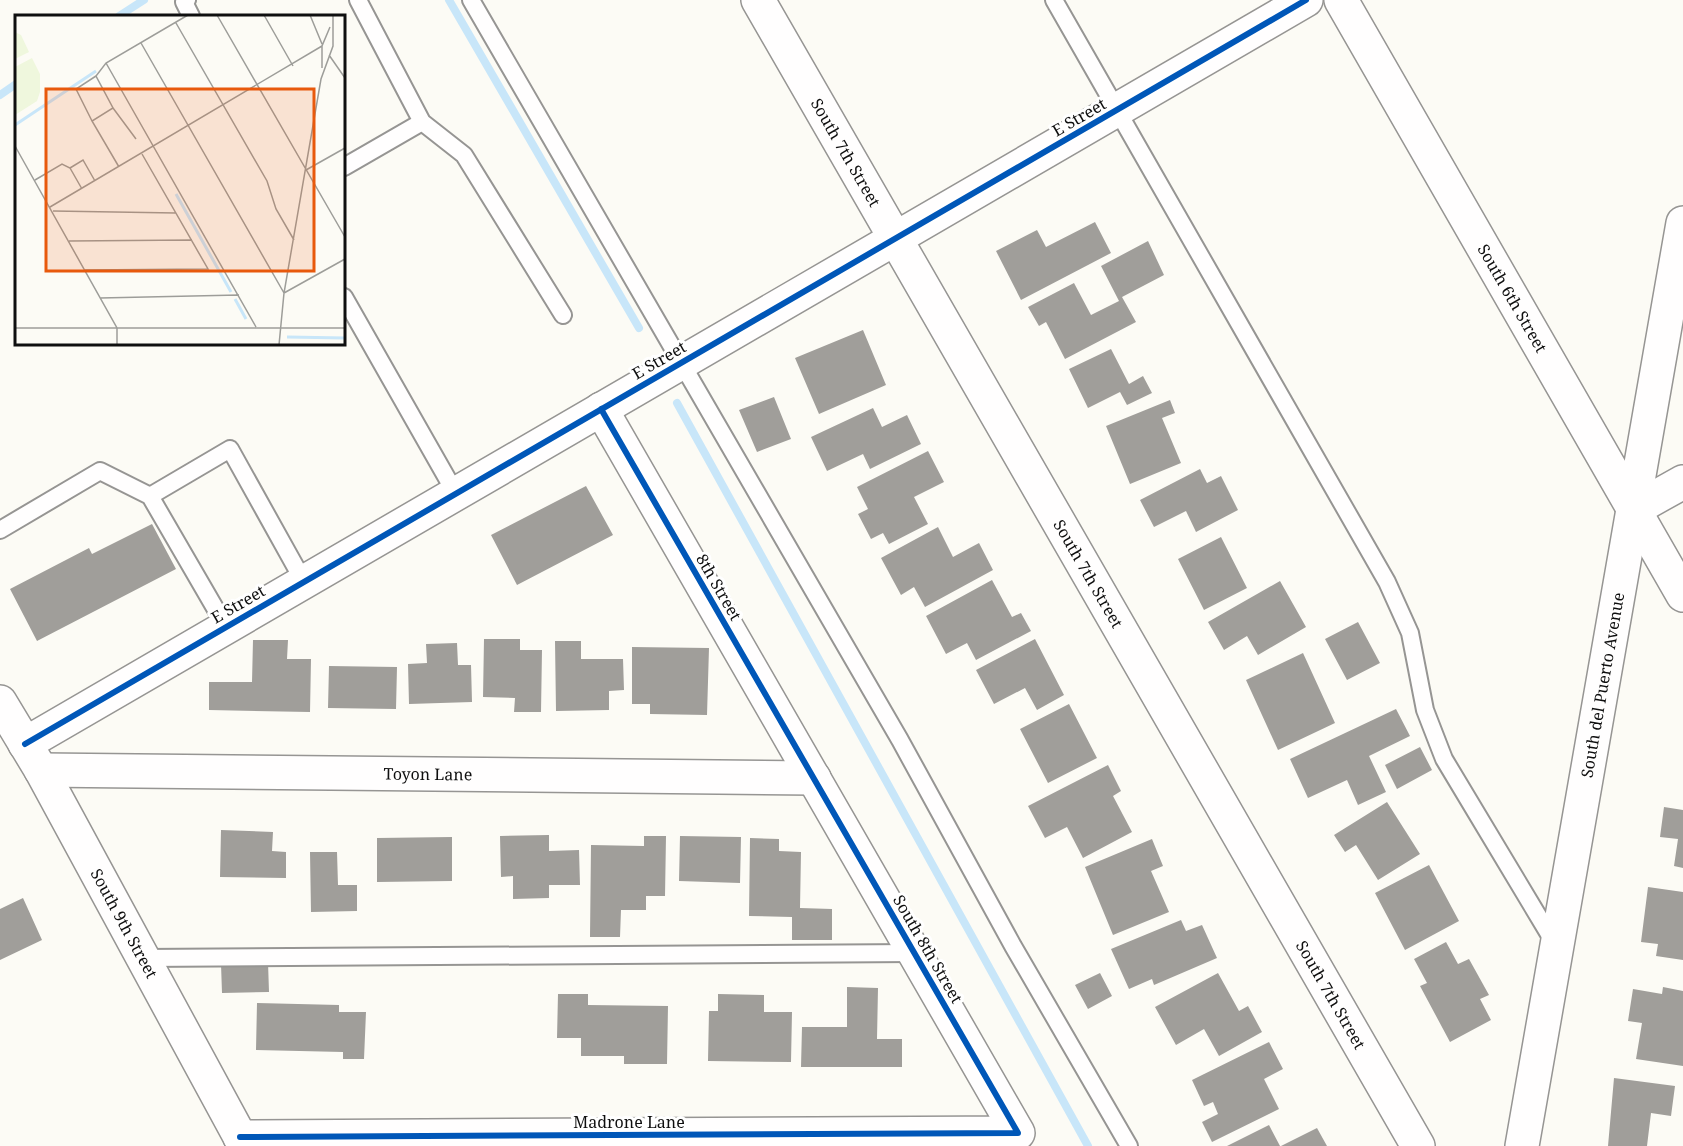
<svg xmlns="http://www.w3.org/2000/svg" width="1683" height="1146" font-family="'Noto Serif',serif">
<rect width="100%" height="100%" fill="#fcfbf5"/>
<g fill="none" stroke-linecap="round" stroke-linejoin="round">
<path stroke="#c8e6f9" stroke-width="8" d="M449,0L639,328
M119,16L144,0
M0,95L16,84
M677,403L1088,1146"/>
</g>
<path fill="#a09e9a" d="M1095,222L1111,253L1021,300L996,251L1037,230L1046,247Z
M1148,241L1164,275L1122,297L1136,322L1065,359L1046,322L1039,326L1028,307L1074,283L1091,315L1119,301L1101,266Z
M863,330L886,385L819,414L795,358Z
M1111,349L1129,384L1143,376L1152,393L1127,405L1120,392L1088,408L1069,369Z
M774,397L791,439L757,452L739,410Z
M1170,400L1175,413L1162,418L1181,463L1130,484L1106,426Z
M873,408L882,427L907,415L921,444L870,469L863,454L827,471L811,437Z
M928,451L944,482L914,497L928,524L889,544L883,533L871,539L858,514L868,509L857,487Z
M1200,469L1207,483L1221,476L1238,510L1196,532L1186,511L1154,527L1140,500Z
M586,486L613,535L517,585L491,535Z
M152,524L176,569L37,641L10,589L89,548L92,554Z
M938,527L953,557L979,543L993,570L925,607L914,587L901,595L881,558Z
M1221,537L1247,588L1204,610L1178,559Z
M992,580L1012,617L1021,613L1031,631L976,660L967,643L946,654L926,616Z
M1280,581L1306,627L1258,655L1247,636L1224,650L1208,622Z
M1358,622L1380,663L1347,680L1325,639Z
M484,639H520V650H542L541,712H514L515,698L483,697Z
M1035,639L1064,695L1037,710L1025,688L994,704L976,670Z
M253,640H288L287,659H311L310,712L209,710V682H252Z
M555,641H581V659H623L624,690L609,691V710L556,711Z
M457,643L458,665H471L472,702L409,704L408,664L427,663L426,644Z
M632,647L709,648L707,715L650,714V704H632Z
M1303,653L1335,723L1278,750L1246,680Z
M329,666L397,667L396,709L328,708Z
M1069,704L1097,758L1048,783L1020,729Z
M1396,709L1410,736L1369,756L1386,792L1358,805L1347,780L1308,798L1290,759Z
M1420,747L1432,770L1397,789L1385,765Z
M1108,765L1121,791L1113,796L1132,832L1083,858L1067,827L1045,838L1028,806Z
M1387,802L1420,854L1378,880L1356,845L1345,852L1334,835Z
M1664,807L1683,810V868L1674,866L1678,839L1660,837Z
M221,830L273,832L272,851L286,852V878L220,877Z
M549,835V851L579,850L580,885H549V898L513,899V876L501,877L500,836Z
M644,836H666L665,896H646V910H621L620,937H590L591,845L644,846Z
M680,836L741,837L740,883L679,881Z
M452,837V881L377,882V838Z
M750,838L779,839V851L801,852L800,908L832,909V940H792V917L749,916Z
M1152,839L1163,866L1151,871L1169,912L1113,935L1085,867Z
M310,852H337L338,885H357V911L311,912Z
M1429,865L1459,921L1405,950L1375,893Z
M1648,887L1683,892V960L1656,956L1658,944L1641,942Z
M23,898L42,940L0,960V909Z
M1181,920L1186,931L1202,925L1217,958L1154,985L1152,979L1129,989L1111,949Z
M1446,942L1458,964L1469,959L1489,995L1480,999L1491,1020L1450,1042L1420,986L1427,983L1414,959Z
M268,962L269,992L222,993L221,964Z
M1100,973L1112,996L1088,1009L1075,985Z
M1218,973L1239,1011L1248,1006L1262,1032L1219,1056L1204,1029L1176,1045L1155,1007Z
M847,987L878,988L877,1039H902V1067H801L802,1027H847Z
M1663,987L1683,991V1066L1636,1059L1642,1023L1628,1021L1633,989L1662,994Z
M558,994H588V1005L668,1006L667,1064H624V1056H581V1038H557Z
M718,994L764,995V1012H792L791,1062L708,1061L709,1011H718Z
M257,1003L339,1005V1012H366L364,1059H343V1052L256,1050Z
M1269,1042L1283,1069L1264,1079L1279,1109L1212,1142L1202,1122L1218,1114L1213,1102L1204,1106L1192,1080Z
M1614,1078L1675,1086L1671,1116L1651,1113L1647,1146H1608Z
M1269,1125L1280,1146H1227Z
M1317,1128L1327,1146H1281Z"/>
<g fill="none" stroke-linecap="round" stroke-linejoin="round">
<defs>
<path id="service" d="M187,0L184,2L191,16
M471,0L900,740L1013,946L1129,1146
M1054,0L1387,582L1410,633L1425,710L1444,759L1555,944
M422,122L464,155L563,315
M344,167L422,122L358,0
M344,297L456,494
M150,496L230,449L304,582
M0,530L100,471L150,496L226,627
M143,958L915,953"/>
<g id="minor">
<path id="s1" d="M758,0L1418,1146"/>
<path id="s2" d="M1341,0L1683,595"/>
<path d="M1633,510L1683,482"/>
<path id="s3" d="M0,702L41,770L245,1146"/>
<path d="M25,744L1306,0"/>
<path id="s4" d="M41,770L814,778"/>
<path d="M240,1137L1018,1133L601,409"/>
</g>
<g id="tertiary">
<path id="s5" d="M1522,1146L1683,223"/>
</g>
</defs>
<use href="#service" stroke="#969593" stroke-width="20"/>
<use href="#minor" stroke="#969593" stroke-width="36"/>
<use href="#tertiary" stroke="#969593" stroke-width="36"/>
<use href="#service" stroke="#fffefe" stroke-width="16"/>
<use href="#minor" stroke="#fffefe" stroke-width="33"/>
<use href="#tertiary" stroke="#fffefe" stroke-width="33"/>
<defs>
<path id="cycleway" d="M25,744L1306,0
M240,1137L1018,1133L601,409"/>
</defs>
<use href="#cycleway" stroke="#fff" stroke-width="10"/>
<use href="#cycleway" stroke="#0057b8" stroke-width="6"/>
</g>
<g text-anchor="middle" stroke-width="6" stroke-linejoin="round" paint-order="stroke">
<g font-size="16" fill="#0f0f0f" stroke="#fff">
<text transform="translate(1079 117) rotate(-30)" y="6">E Street</text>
<text dy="6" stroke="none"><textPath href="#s1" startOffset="176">South 7th Street</textPath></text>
<text dy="6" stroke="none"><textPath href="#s2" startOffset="344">South 6th Street</textPath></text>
<text transform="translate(659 360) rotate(-30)" y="6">E Street</text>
<text dy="6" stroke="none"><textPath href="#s1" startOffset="662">South 7th Street</textPath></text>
<text transform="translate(719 587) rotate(60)" y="6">8th Street</text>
<text transform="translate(238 604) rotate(-30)" y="6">E Street</text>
<text dy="6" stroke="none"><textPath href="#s5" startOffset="468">South del Puerto Avenue</textPath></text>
<text dy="6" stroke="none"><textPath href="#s4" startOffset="387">Toyon Lane</textPath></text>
<text dy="6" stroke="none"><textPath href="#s3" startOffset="254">South 9th Street</textPath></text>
<text transform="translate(928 949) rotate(60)" y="6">South 8th Street</text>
<text dy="6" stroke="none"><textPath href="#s1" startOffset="1148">South 7th Street</textPath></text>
<text x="629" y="1128">Madrone Lane</text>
</g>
</g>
<g transform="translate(15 15)">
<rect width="330" height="330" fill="#fcfbf5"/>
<path d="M0,17L6,20L14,37L0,44ZM17,43L25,59V77L22,86L0,100V52Z" fill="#eff7dd"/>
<path fill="none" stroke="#c8e6f9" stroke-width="3" d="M0,110L81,56M161,179L216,277M220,284L231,304M272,322L330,323"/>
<path fill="none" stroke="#9d9d99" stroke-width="1.5" d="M202,0L330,222M249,0L278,51M295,0L307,29M161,8L252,166L261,194L279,225M126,28L269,278M314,40L330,63M91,48L241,312M307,53V31L315,12M98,93L121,124M77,106L61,74L81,61M0,131L102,313V330M104,152L77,106L98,93L81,61L91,48L173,0M55,153L68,145L80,166M291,155L330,133M20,165L47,149L55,153L67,174M35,192L307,31M38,196L161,198M54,226L177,225M69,255L193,254L127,139M269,278L330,244M85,283L224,280M0,313H330M264,330L269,278L306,64L318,31V0"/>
<path fill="#e8590c" fill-opacity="0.15" stroke="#e8590c" stroke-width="3" d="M31,74H299V256H31Z"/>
<rect width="330" height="330" fill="none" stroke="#0f0f0f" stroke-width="3"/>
</g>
</svg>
